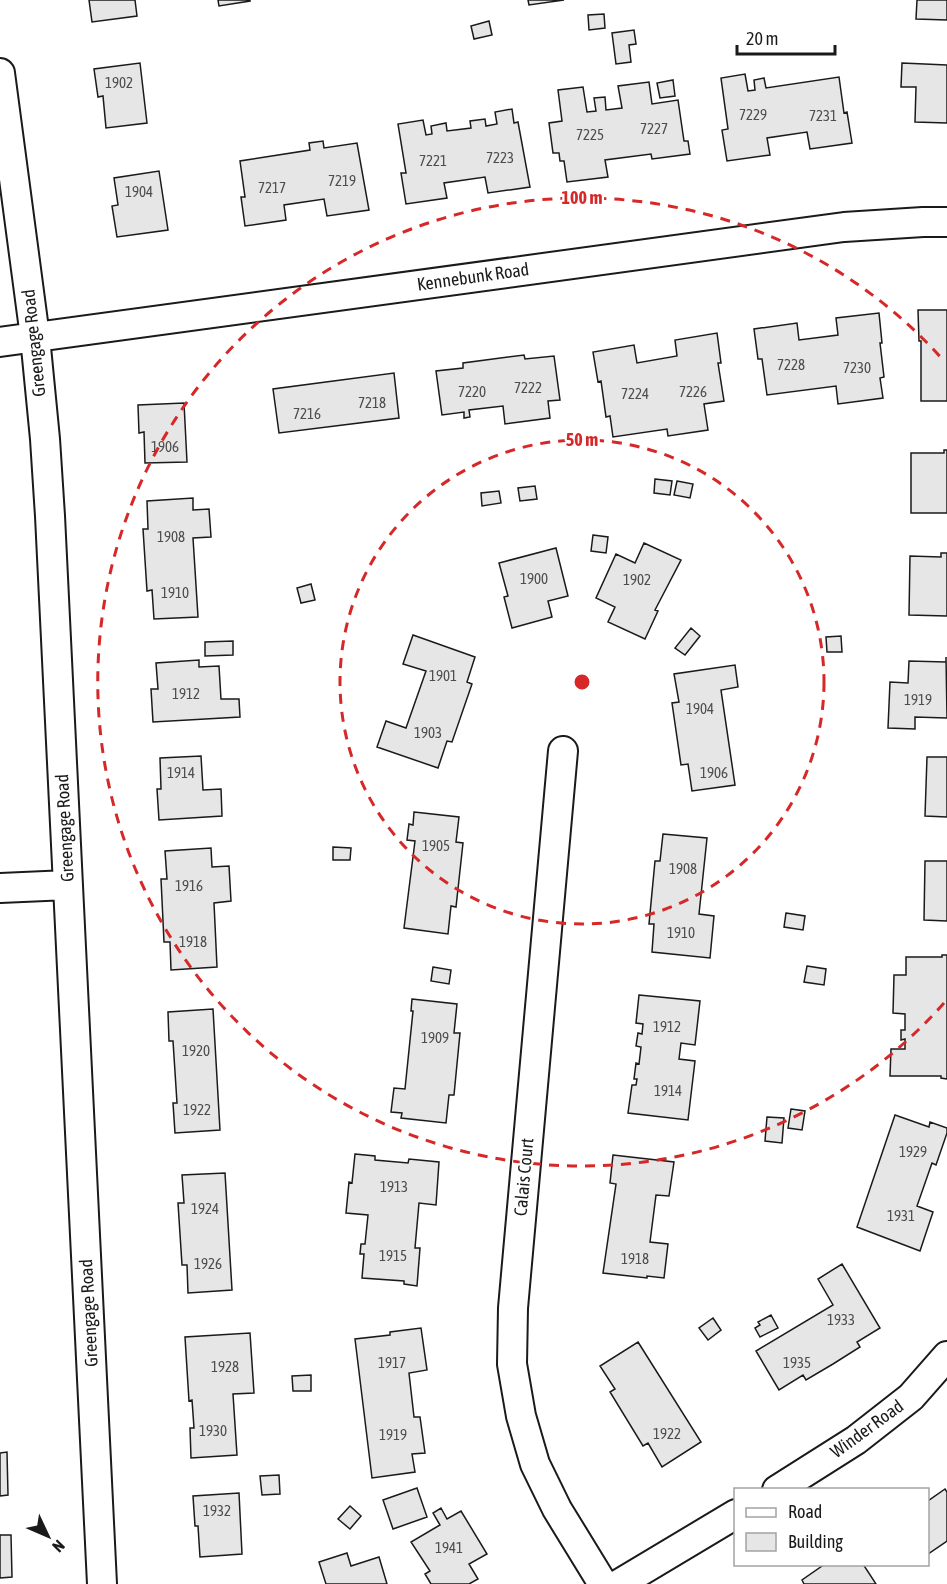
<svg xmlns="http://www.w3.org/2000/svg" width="947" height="1584" font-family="'Asap Condensed',sans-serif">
<rect width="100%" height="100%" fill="#fff"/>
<path fill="#e6e6e6" stroke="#1a1a1a" stroke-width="1.5" d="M89,0H135L137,16L92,22Z
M218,0H250V1L219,6Z
M528,0H564L529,5Z
M917,0H947V20L916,19Z
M604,14L605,28L589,30L588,15Z
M489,21L492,35L474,39L471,26Z
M634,30L636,44L629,45L631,62L616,64L612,33Z
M140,63L147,123L106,128L103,96L98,97L94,69Z
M902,63L947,65V123L915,122L916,87H901Z
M745,74L748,91L755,90L754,80L764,78L766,88L839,77L844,113L847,112L852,143L810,149L807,132L767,138L770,155L727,161L722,130L728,129L721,78Z
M673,80L675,96L660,98L657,83Z
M649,82L652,104L678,100L684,141H688L690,154L652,159L651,154L605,160L608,177L567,182L564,161H560L559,153H553L549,123L562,121L558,90L583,87L587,112L596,111L594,98L605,97L606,110L622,108L618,86Z
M512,109L514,123L518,122L530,187L488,193L485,177L444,183L447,198L406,204L401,173H406L398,124L423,120L426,135L432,134L431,126L446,123L447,131L471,128L470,121L485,119L486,126L497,124L495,112Z
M323,141L324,148L357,143L369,210L327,216L324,199L284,205L286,220L245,226L241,197H245L240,161L310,150L309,143Z
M159,171L168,230L117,237L112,206L118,205L114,178Z
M918,310H947V401H921V341H919Z
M879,313L882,343H880L884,377L880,378L883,398L838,404L836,386L767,395L762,359H758L754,329L797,323L799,340L838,335L836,318Z
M717,333L721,363H718L724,401L704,404L708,430L668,436L667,429L613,437L610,416L606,417L601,381L598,382L593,352L634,345L637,363L677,356L675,340Z
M524,355L525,359L554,356L560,400L548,401L550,418L505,424L503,406L469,410L470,417L464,418V412L442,415L436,371L463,368V363Z
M394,373L399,418L279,433L273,389Z
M184,403L187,462L145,463L144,432L139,433L138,405Z
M944,450H947V513H911V453H944Z
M655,479L672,481L670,495L654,493Z
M677,481L693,484L690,498L674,495Z
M535,486L537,499L520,501L518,488Z
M499,491L501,503L482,506L481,493Z
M193,498V510L209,509L211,537L193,538L198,617L154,619L152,590L147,591L143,529H148L147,501Z
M593,535L608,537L606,553L591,551Z
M644,543L681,560L655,610L658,611L645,639L608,622L615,607L596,598L616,554L635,563Z
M556,548L568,596L548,601L552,617L512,628L504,597L508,596L499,563Z
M941,553H947V616L909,615L910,556L941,557Z
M311,584L315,600L301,603L297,588Z
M691,628L700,636L685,655L675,648Z
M413,635L475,657L467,682L472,684L452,742L447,741L438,768L377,747L386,721L406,728L426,671L403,664Z
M841,636L842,652H827L826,637Z
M233,641V655L205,656V642Z
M946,657L947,718L915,717V729L888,728L890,682L908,683L909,661L946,662Z
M199,660V667L219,666L221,699H239L240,717L153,722L151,689H158L156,663Z
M735,665L738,687L721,690L735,785L692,791L688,764L681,765L672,703L679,702L674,674Z
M201,756L203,790L221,789L222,816L159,820L157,789H161L160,758Z
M927,757H947V817L925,816Z
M414,812L459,817L456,842L463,843L456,907L451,906L448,934L404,928L415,841L407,840L409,824L413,825Z
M663,834L707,838L699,914L714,916L710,958L652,952L654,924H649L655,861H660Z
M333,847L351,848L350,860H333Z
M211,848L212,867L229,866L231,901L214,903L217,967L171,970L170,942H164L161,879H167L165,851Z
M925,861H947V921L924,920Z
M786,913L805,916L803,930L784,927Z
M942,955H947V1079L941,1078V1076H890L891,1049H905V1039L901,1040V1030H905V1014L893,1013L894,975H906V957H942Z
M807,966L826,969L824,985L804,982Z
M433,967L451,970L449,984L431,981Z
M639,995L700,1001L695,1045L681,1043L679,1059L695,1061L688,1120L628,1113L632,1085H636L637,1079H634L636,1063L639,1064L641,1047L636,1046L638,1033L642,1034L643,1024L636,1023Z
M412,999L457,1004L454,1033H460L454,1095H449L446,1123L401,1118L402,1113L391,1112L394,1088L405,1089L413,1011H411Z
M213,1009L220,1130L175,1133L173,1103H177L173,1041H169L168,1012Z
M791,1109L805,1111L802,1130L788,1128Z
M895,1115L929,1127L930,1122L947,1128V1133L936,1165L932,1163L917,1206L933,1212L920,1251L857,1227Z
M767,1117L784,1118L782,1143L765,1141Z
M355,1154L375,1156V1160L408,1163L409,1159L439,1162L436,1205L419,1203L415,1248H420L417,1286L404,1284V1281L362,1278L364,1254H360L361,1244H365L368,1215L346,1213L349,1182L352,1183Z
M613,1155L674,1162L669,1196L656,1195L650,1242L668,1244L664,1278L647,1276V1278L603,1273L616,1184L610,1183Z
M225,1173L232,1290L188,1293L187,1265H182L178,1203H184L182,1175Z
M842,1264L880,1328L857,1342L860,1347L833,1364L806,1380L803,1375L779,1390L756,1351L833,1305L818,1279Z
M771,1315L778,1328L760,1337L755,1328L760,1325L758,1322Z
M713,1318L721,1330L708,1340L699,1328Z
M421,1328L427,1370L409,1373L414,1417H420L425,1453L412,1454L415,1472L372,1478L355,1339L390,1335V1332Z
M250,1333L254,1393L233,1394L237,1455L191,1458L190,1428H194L192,1400L189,1401L185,1337Z
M638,1342L701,1442L662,1467L648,1443L643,1446L610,1392L615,1389L600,1366Z
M311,1375V1391H293L292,1376Z
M7,1452L8,1495L0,1496V1453Z
M279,1475L280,1494L262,1495L260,1476Z
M417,1488L427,1517L393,1529L383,1500Z
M945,1489L947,1492V1541L928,1554V1501Z
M239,1493L242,1554L200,1557L198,1526H195L193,1496Z
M350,1506L361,1516L350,1529L338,1519Z
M441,1508L447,1519L461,1511L487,1554L469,1564L478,1579L469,1584H431L425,1574L430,1571L411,1542L440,1525L433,1513Z
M0,1535H11L12,1577L0,1578Z
M347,1553L351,1566L379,1557L387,1584H326L319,1562Z
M825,1564H863L876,1584H804L802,1580Z"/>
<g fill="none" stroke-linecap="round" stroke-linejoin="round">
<defs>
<path id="street" d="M0,73L35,337L45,439L50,516L102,1584
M0,342L844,227L923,222H947
M563,751L513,1308L512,1364L521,1416L535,1464L557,1509L603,1584
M0,888L68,885
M777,1490L856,1440L911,1397L947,1356
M619,1584L736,1514"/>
</defs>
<use href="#street" stroke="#1a1a1a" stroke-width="32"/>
<use href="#street" stroke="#fff" stroke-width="28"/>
</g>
<g fill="none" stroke="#d62828" stroke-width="3" stroke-dasharray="10 8">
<circle cx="582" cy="682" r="242"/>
<path d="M944 1003A484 484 0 1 1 944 361"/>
</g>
<g text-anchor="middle" stroke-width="4.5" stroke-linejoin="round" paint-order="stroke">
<g font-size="15" fill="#4d4d4d">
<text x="119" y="88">1902</text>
<text x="753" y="120">7229</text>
<text x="823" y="121">7231</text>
<text x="654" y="134">7227</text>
<text x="590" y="140">7225</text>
<text x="500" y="163">7223</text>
<text x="433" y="166">7221</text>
<text x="342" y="186">7219</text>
<text x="272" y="193">7217</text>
<text x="139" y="197">1904</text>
<text x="791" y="370">7228</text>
<text x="857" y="373">7230</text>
<text x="528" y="393">7222</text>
<text x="472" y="397">7220</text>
<text x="693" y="397">7226</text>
<text x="635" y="399">7224</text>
<text x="372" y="408">7218</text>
<text x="307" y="419">7216</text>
<text x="165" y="452">1906</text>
<text x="171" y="542">1908</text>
<text x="534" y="584">1900</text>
<text x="637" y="585">1902</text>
<text x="175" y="598">1910</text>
<text x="443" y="681">1901</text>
<text x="186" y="699">1912</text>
<text x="918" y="705">1919</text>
<text x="700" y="714">1904</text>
<text x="428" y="738">1903</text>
<text x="181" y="778">1914</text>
<text x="714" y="778">1906</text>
<text x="436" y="851">1905</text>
<text x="683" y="874">1908</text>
<text x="189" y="891">1916</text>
<text x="681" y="938">1910</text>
<text x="193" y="947">1918</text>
<text x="667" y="1032">1912</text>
<text x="435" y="1043">1909</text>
<text x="196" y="1056">1920</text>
<text x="668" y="1096">1914</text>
<text x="197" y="1115">1922</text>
<text x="913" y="1157">1929</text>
<text x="394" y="1192">1913</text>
<text x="205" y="1214">1924</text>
<text x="901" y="1221">1931</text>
<text x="393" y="1261">1915</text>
<text x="635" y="1264">1918</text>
<text x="208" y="1269">1926</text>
<text x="841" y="1325">1933</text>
<text x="392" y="1368">1917</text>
<text x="797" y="1368">1935</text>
<text x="225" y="1372">1928</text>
<text x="213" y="1436">1930</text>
<text x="667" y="1439">1922</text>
<text x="393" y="1440">1919</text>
<text x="217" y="1516">1932</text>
<text x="449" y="1553">1941</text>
</g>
<g font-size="18" fill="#1a1a1a" stroke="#fff">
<text transform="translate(473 277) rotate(-8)" y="6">Kennebunk Road</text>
<text transform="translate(34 343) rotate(-96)" y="6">Greengage Road</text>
<text transform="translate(65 828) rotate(-93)" y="6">Greengage Road</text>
<text transform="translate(524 1177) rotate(-85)" y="6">Calais Court</text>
<text transform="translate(89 1313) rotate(-93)" y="6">Greengage Road</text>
<text transform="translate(867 1429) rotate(-36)" y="6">Winder Road</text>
</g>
</g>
<circle cx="582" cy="682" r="9" fill="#d62828" stroke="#fff" stroke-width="3"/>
<g font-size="18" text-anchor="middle" font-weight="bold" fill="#d62828" stroke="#fff" stroke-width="4.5" stroke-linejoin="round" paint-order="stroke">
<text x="582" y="204">100 m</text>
<text x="582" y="446">50 m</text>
</g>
<rect x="734" y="1488" width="195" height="78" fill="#ffffff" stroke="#a3a3a3" stroke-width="1.5"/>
<rect x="746" y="1508" width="30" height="9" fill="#ffffff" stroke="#a3a3a3" stroke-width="1.5"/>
<text x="788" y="1518" font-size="18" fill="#1a1a1a">Road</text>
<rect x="746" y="1533" width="30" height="18" fill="#e6e6e6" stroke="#a3a3a3" stroke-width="1.5"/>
<text x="788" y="1548" font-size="18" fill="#1a1a1a">Building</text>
<g transform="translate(48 1536) rotate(134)" stroke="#ffffff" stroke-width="4.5" paint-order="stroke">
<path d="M0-4.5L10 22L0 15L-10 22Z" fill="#1a1a1a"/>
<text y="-9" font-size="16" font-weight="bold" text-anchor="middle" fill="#1a1a1a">N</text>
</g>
<path d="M737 45v9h98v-9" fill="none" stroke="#1a1a1a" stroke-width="3"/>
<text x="746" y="45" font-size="18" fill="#1a1a1a" stroke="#ffffff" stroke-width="4.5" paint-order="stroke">20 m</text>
</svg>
